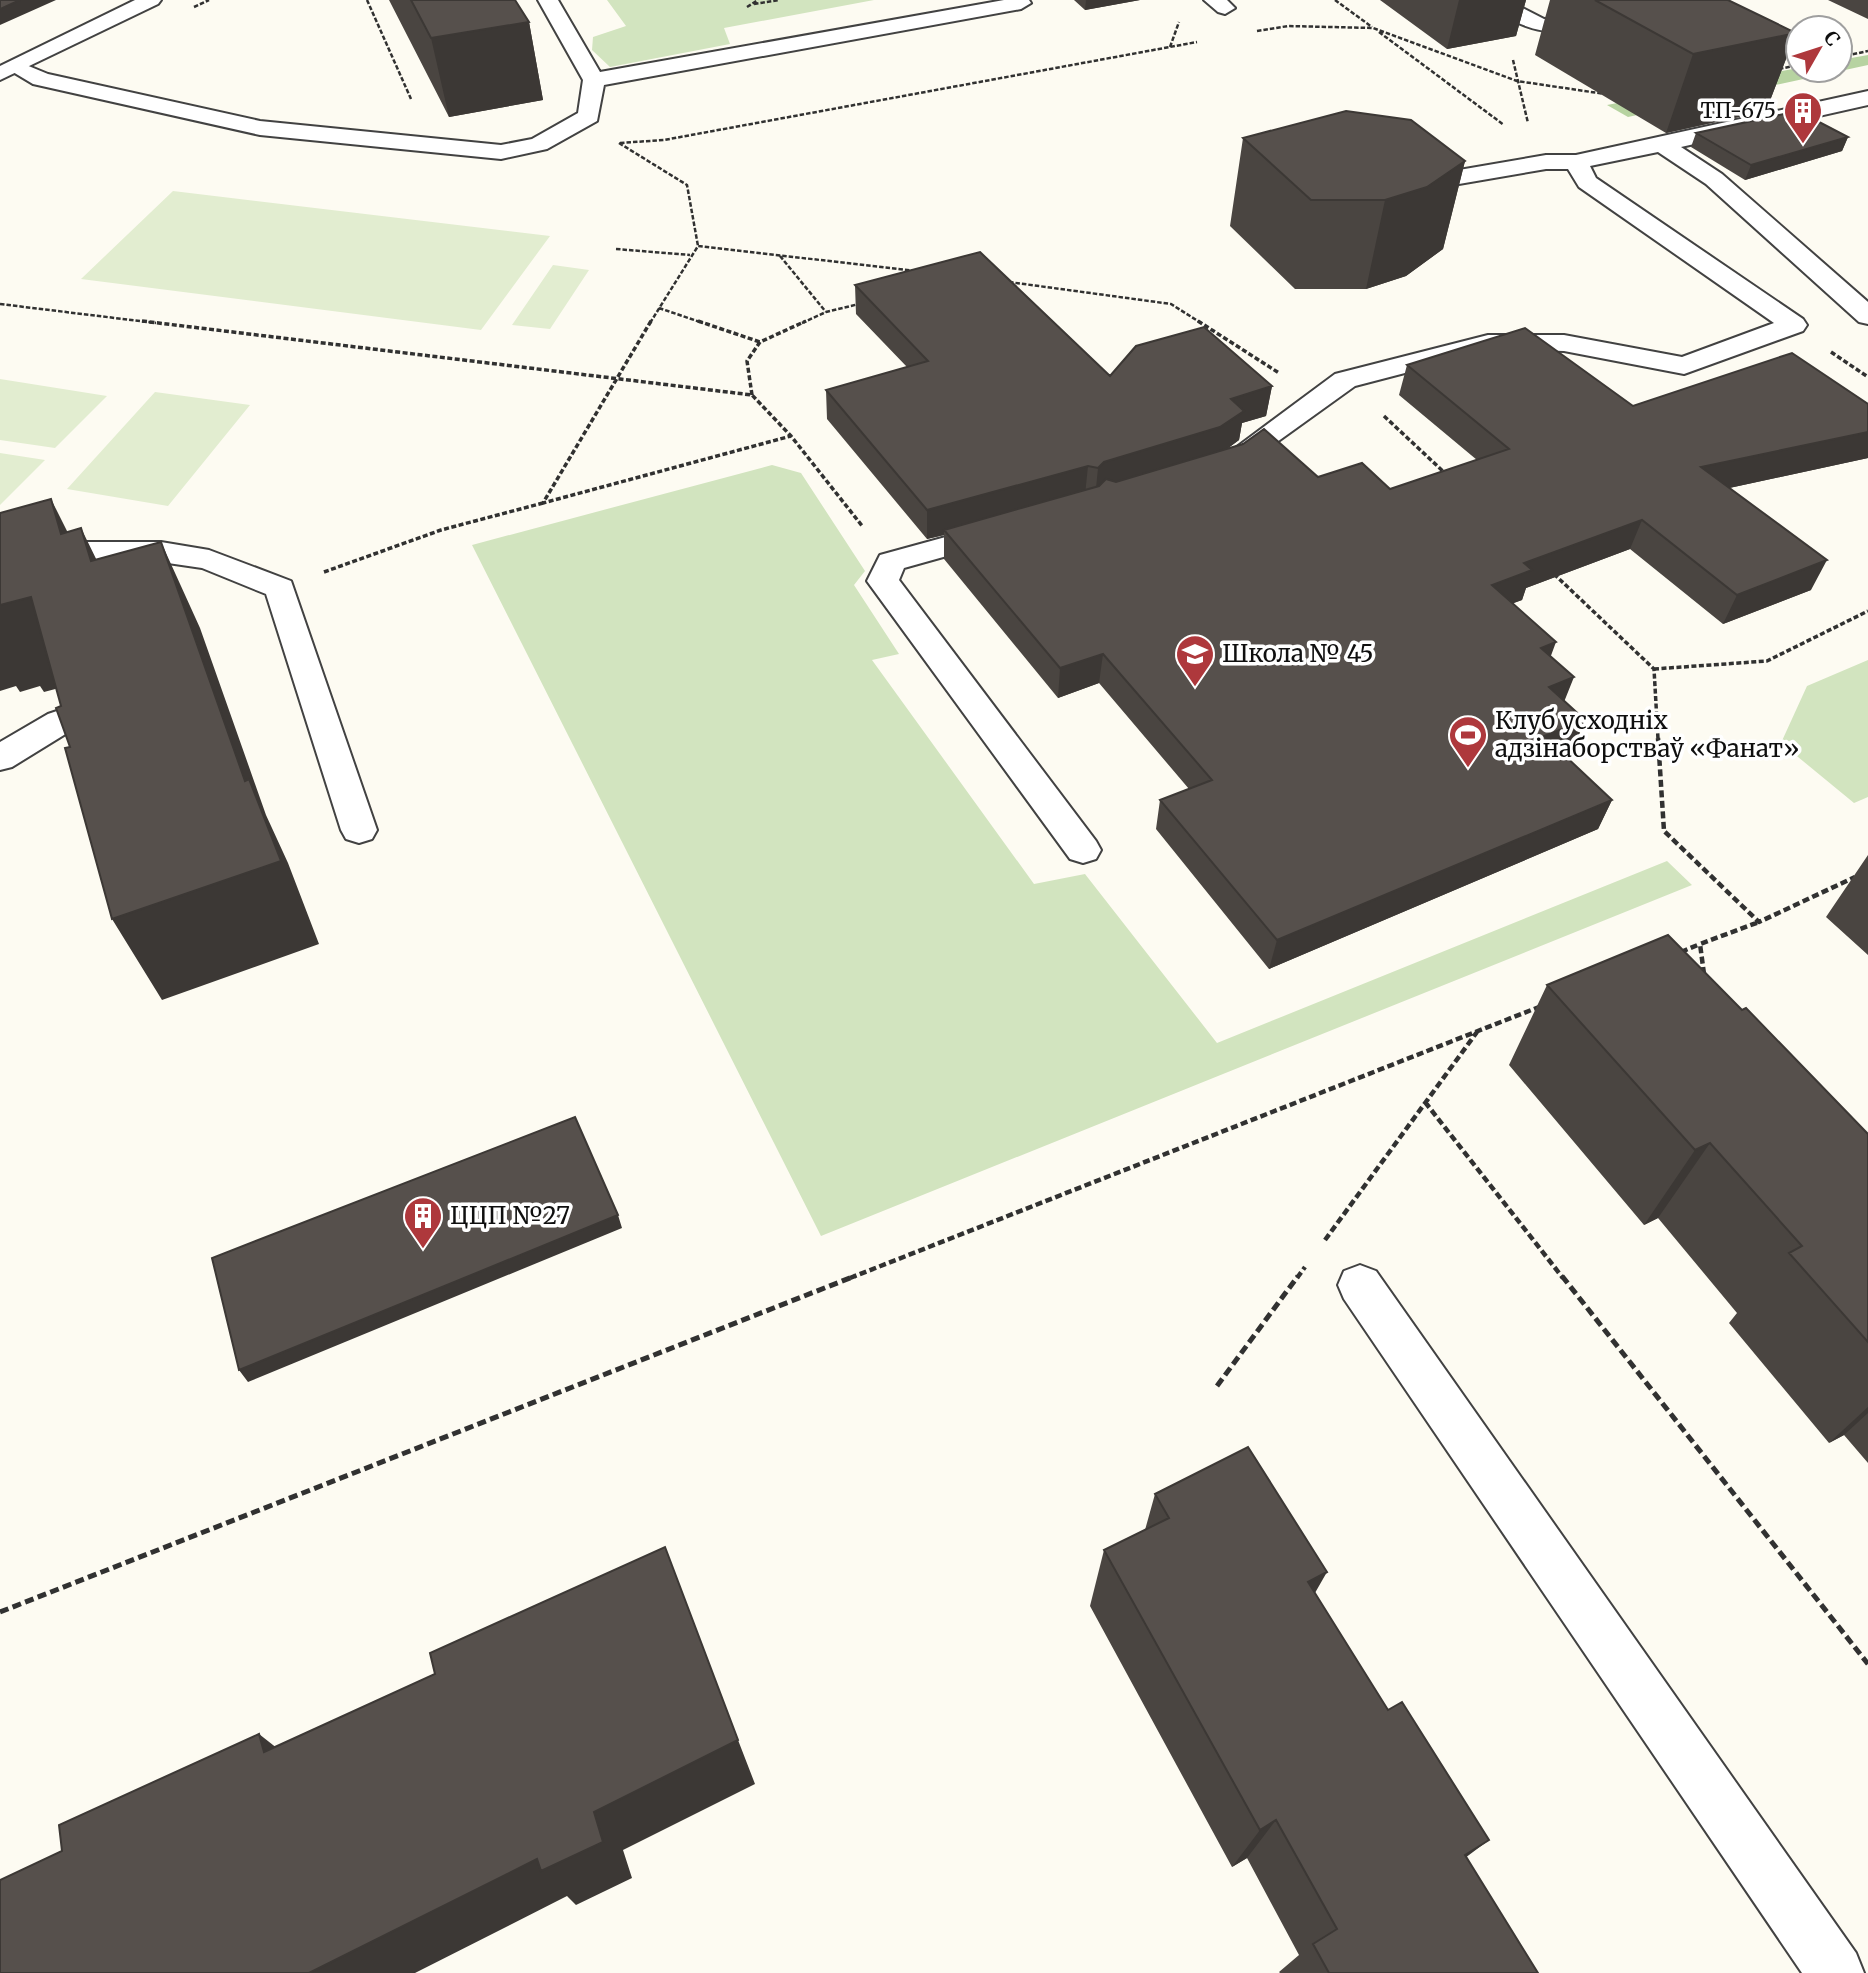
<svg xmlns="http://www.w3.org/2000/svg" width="1868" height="1973" font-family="Merriweather,serif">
<rect width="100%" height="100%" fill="#fdfbf2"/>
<path fill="#d2e4bf" d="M607,0H874L724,28L730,44L610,67L592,50L593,37L626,26Z
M772,465L801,473L865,571L854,585L899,654L872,660L1034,884L1085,874L1217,1043L1667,861L1692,885L821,1236L472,545Z
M1868,660V797L1854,803L1781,743L1807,686Z"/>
<path fill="#b7d3a1" d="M1868,55V65L1628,117L1607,105L1798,68L1840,70V60Z"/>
<path fill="#e2edd0" d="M173,191L550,236L481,330L81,279Z
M553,265L589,270L550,329L512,325Z
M0,379L107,396L55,448L0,440Z
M155,392L250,405L168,506L67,489Z
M0,453L45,460L0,505Z"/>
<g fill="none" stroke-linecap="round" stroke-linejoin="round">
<defs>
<path id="service" d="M538,0H558L600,72L1004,0H1029L1031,3L1021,9L604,85L597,121L547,149L501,159L260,135L33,84L3,66L14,60L48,74L260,121L501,145L532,139L578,113L583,80Z
M1204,0H1227L1235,8L1225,14L1218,12Z
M1483,0H1507L1544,19L1593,16L1603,22L1600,26C1566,35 1536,35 1505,16C1497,12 1488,7 1483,0Z
M1868,91V105L1681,147L1722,174L1868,302V324L1859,322L1706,184L1658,152L1590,166L1596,178L1803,319L1807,325L1803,331L1684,374L1564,351L1497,349L1355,386L1238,470L1228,473L1218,470L1214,464L1335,374L1488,335H1564L1682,357L1774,323L1579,187L1568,169H1546L1424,190L1416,188L1412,183L1416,178L1424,176L1546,155H1576Z
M993,524L1004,526L1008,533L1004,540L904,568L899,580L1096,841L1101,850L1096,859L1083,863L1070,859L867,581L880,555Z
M84,542H161L209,550L291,581L377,830L372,839L359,843L346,839L341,830L266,594L202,568L161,562L84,560L0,582V562Z
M60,710L72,714L77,722L72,730L12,767L0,770V742L48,714Z
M1360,1265L1376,1271L1856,1953L1864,1973H1802L1344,1299L1338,1285L1344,1271Z"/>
<path id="minor" d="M135,0H161L158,4L0,80V66Z"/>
</defs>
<use href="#service" stroke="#424242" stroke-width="4"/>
<use href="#minor" stroke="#424242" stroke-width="4"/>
<path stroke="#313131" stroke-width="2.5" stroke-dasharray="4.5 2" stroke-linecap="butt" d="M367,0L411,99
M1335,0L1372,27
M754,4L779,0
M194,7L209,0
M747,7L758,0
M1257,31L1288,26L1373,28L1517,81L1605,94
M1379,32L1504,125
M1170,47L1179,22
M1840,57L1868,51
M1513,60L1528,123
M1779,69L1798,65
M619,143L687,185L698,246
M620,143L664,140L1197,42
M616,249L690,255
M780,256L826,312
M1009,282L1171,304L1201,323
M0,304L156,323
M659,308L703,323
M650,323L698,246L916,271
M802,323L826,312L859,304"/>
<path stroke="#313131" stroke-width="3.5" stroke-dasharray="5 2.5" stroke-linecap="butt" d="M142,321L752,395L791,436L863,527
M651,321L543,503L791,436
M698,321L760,342
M1198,321L1279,373
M1831,352L1868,377
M752,395L747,361L760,342L806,321
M1384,416L1447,475
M324,572L441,530L543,503
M1554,574L1654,669L1658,739
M1654,669L1767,661L1868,611"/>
<path stroke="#313131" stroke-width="4.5" stroke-dasharray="7 3.5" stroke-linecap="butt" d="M1658,738L1664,831L1759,922L1855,877
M1681,952L1700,944
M1704,974L1700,944L1759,922
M1425,1102L1563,1278
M1325,1240L1477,1032
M850,1278L1539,1007
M1297,1278L1305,1267"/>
<path stroke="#313131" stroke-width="5" stroke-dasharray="9 4.5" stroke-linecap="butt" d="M1562,1276L1868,1664
M1217,1386L1298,1276
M0,1612L855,1276"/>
<use href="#service" fill="#fff" fill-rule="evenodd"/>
<use href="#minor" fill="#fff" fill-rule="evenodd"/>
</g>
<path fill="#4a4541" d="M389,0H515L529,22L543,100L449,117Z
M1074,0H1140L1085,10Z
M1380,0H1526L1516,36L1447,49Z
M1550,0H1728L1796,33L1766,111L1666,133L1535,55Z
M1828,0H1868V19Z
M1696,133L1848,137L1842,151L1745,180L1691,147Z
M1243,138L1465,161L1443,249L1406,276L1366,289H1295L1230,226Z
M855,285L1110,376L1272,386L1266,416L1242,423L1239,440L1227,449L1318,477L1390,489L1477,460L1399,395L1407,365L1633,406L1868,458L1729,488L1811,590L1723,624L1630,549L1526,588L1522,600L1513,603L1551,657L1564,701L1585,720L1573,749L1562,753L1612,800L1598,829L1269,969L1156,829L1160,800L1189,789L1099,683L1058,698L944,559V535L927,539L827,419L826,390L907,367L856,314Z
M1868,855V955L1826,917Z
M1547,985L1742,1010L1868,1134V1463L1844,1435L1829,1443L1729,1323L1737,1313L1658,1218L1644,1225L1509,1065Z
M1155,1494L1315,1593L1466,1857L1538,1973H1280L1279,1972L1299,1955L1247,1858L1232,1867L1090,1606L1104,1550L1145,1530Z"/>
<path fill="#3c3835" d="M20,0H56L0,25V9Z
M1086,0H1140L1085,10Z
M1459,0H1526L1516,36L1447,49Z
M529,22L543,100L449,117L431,38Z
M1796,33L1766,111L1666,133L1693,54Z
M1848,137L1842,151L1745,180L1751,165Z
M1465,161L1443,249L1406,276L1366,289L1385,200Z
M1272,386L1266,416L1242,423L1239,440L1216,457L1095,498L1098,468L1104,462L1231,399Z
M1868,432V458L1688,497L1701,467Z
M1088,466L1085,495L944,530V535L927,539V510Z
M51,499L94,585L61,534Z
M1642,520L1630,549L1526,588L1522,600L1482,615L1492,585L1524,563Z
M81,528L123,614L91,561Z
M161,542L200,628L266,815L288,863L319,944L162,1000L112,919L245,781Z
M1827,560L1811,590L1723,624L1737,595Z
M31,597L78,683L44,692L40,686L20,692L16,686L0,691V605Z
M1556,642L1545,672L1541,648Z
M1103,654L1099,683L1058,698L1060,668Z
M1574,677L1562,707L1549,687Z
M1585,720L1573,749L1532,766L1544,736Z
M1612,800L1598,829L1269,969L1277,940Z
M1710,1143L1658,1218L1644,1225L1695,1150Z
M618,1215L622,1228L248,1382L239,1370Z
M1868,1407V1413L1844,1435L1829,1443Z
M1327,1572L1296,1626L1308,1582Z
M259,1734L315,1778L264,1752Z
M738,1740L755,1784L623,1850L632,1878L576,1905L567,1896L415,1973H309L594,1812Z
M1276,1820L1247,1858L1232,1867L1260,1830Z
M1489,1840L1441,1876L1465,1855Z"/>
<path fill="#56504c" stroke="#3c3835" stroke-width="2" d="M0,0H20L0,9Z
M411,0H515L529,22L431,38Z
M1595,0H1728L1796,33L1693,54Z
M1346,111L1411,120L1465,161L1427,187L1385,200H1311L1243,138Z
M1798,111L1848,137L1751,165L1696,133Z
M980,252L1110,376L1136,346L1204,327L1272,386L1231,399L1244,411L1220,427L1104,462L1098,468L1088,466L927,510L826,390L928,361L855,285Z
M1525,328L1633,406L1792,353L1868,404V432L1701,467L1827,560L1737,595L1642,520L1524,563L1532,570L1492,585L1556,642L1541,648L1574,677L1549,687L1585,720L1544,736L1612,800L1277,940L1160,800L1212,780L1103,654L1060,668L944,530L1099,486L1106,479L1116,482L1243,444L1264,429L1318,477L1362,463L1390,489L1509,449L1407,365Z
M51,499L61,534L81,528L91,561L161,542L245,781L249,779L281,861L112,919L65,748L70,747L56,708L61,706L31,597L0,605V513Z
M1668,935L1742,1010L1746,1008L1868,1134V1342L1789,1253L1802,1246L1710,1143L1695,1150L1547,985Z
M575,1117L618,1215L239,1370L212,1258Z
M1248,1447L1327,1572L1308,1582L1388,1710L1402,1702L1489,1840L1465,1855L1538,1973H1329L1313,1944L1337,1929L1276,1820L1260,1830L1104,1550L1169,1518L1155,1494Z
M665,1547L738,1740L594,1812L603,1842L541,1871L537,1859L309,1973H0V1880L62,1851L59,1825L259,1734L264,1752L435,1674L430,1653Z"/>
<defs>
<symbol id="building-pin" viewBox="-11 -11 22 30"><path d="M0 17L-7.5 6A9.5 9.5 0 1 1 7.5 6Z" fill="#ae383c" stroke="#fff"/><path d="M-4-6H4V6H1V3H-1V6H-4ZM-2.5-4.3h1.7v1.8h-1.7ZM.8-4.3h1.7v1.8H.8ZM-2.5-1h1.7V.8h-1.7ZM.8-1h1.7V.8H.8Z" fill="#fff"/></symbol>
<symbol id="school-pin" viewBox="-11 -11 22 30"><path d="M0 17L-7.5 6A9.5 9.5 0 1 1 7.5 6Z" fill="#ae383c" stroke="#fff"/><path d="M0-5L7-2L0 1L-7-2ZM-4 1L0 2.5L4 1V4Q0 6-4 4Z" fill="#fff"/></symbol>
<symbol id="stadium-pin" viewBox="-11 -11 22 30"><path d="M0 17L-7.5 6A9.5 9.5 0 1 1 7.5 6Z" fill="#ae383c" stroke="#fff"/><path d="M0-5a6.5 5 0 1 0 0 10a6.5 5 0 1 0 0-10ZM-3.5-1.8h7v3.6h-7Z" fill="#fff"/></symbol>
</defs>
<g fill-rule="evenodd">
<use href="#building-pin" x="1781" y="89" width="44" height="60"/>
<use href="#school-pin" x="1173" y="632" width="44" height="60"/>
<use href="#stadium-pin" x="1446" y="713" width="44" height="60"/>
<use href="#building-pin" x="401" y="1194" width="44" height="60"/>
</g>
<g text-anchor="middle" stroke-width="7" stroke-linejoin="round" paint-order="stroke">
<g font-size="21" fill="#0f0f0f" stroke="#fff" text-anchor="end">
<text x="1776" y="118">ТП-675</text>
</g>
<g font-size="24" fill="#0f0f0f" stroke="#fff" text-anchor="start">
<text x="1222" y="662">Школа № 45</text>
<text x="1495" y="729">Клуб усходніх<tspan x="1495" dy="28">адзінаборстваў «Фанат»</tspan></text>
<text x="450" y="1224">ЦЦП №27</text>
</g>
</g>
<g transform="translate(1819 49) rotate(51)"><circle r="33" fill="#ffffff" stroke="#9f9f9f" stroke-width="2"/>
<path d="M0-5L12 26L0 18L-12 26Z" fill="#ae383c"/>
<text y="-10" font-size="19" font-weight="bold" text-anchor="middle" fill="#0f0f0f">С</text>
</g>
</svg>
